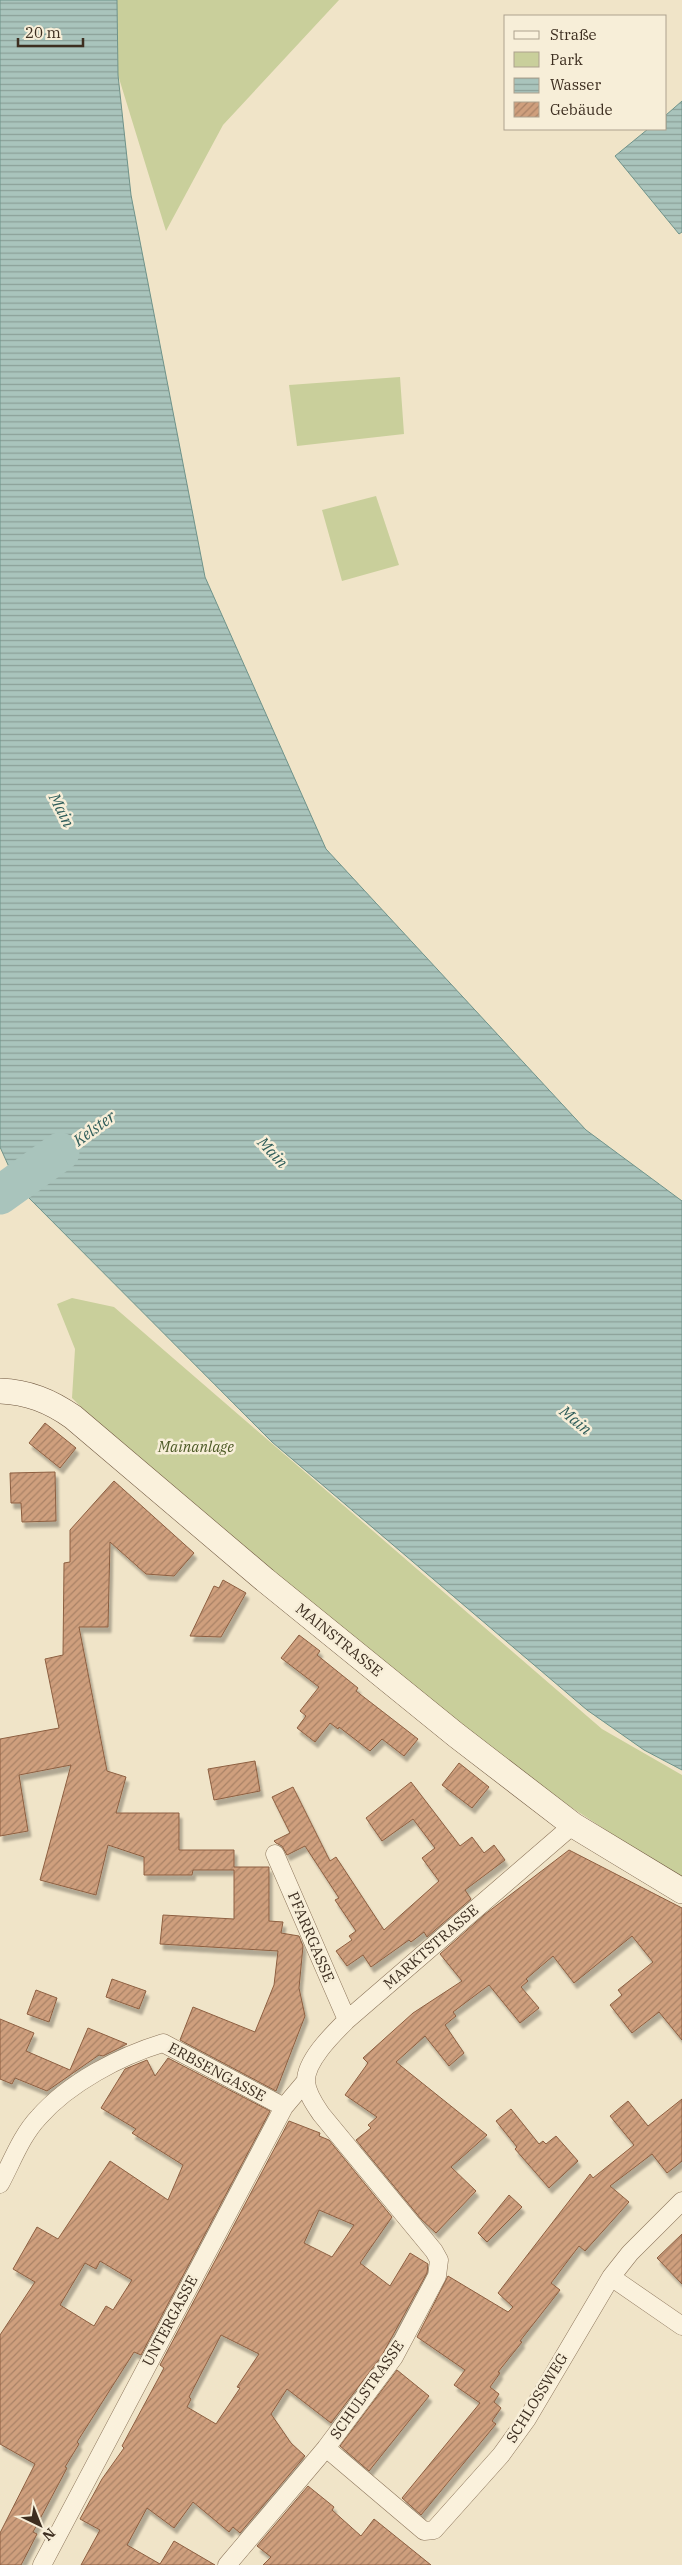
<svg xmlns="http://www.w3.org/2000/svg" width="682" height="2565" font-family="'IBM Plex Serif',serif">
<defs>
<pattern id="water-rules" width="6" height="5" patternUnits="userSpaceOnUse" patternTransform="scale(1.25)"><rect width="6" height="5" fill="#a9c4bc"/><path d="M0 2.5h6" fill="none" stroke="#8ba098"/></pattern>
<pattern id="building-hatch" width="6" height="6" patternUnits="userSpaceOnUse" patternTransform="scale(1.25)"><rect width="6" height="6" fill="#cf9f7d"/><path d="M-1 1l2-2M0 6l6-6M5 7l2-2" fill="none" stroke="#a98266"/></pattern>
<filter id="shadow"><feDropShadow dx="3" dy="5.5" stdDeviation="1" flood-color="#0004"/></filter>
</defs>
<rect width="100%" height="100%" fill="#f0e4c8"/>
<path fill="#c9cf9b" d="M117,0H339L223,125L166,231L118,75Z
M400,377L404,434L297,446L289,385Z
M376,496L399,565L342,581L322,510Z
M72,1298L114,1307L602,1729L682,1775V1880L455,1731L157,1483L72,1398L75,1349L57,1304Z"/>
<path fill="url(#water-rules)" stroke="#6f938a" d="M0,0H117L118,75L131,195L205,577L326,849L586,1130L682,1201V1770L644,1750L587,1710L272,1442L18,1187L0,1147Z
M682,101V232L679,234L615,156L648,129H666V115Z"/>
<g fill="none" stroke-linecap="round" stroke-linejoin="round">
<path stroke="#a9c4bc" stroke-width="39" d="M0,1195L60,1152"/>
</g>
<path fill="url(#building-hatch)" stroke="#8d5f41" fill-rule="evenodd" filter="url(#shadow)" d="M45,1423L76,1448L60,1468L29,1443Z
M55,1472L56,1521L22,1522L21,1503H11L10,1473Z
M114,1481L194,1553L174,1576L146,1574L110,1542L108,1627H79L107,1771L126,1777L116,1813H179V1850H234V1867H269V1921L283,1922L281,1933L299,1936L303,1946L299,1988L305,2016L276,2091L180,2040L193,2007L255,2032L274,1985L278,1951L160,1944L163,1915L234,1919V1870H193L192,1875H144V1857L108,1845L96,1895L40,1880L71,1765L19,1775L28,1831L0,1836V1739L59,1728L45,1659L63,1655L64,1563L70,1562V1530Z
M223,1580L246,1593L221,1637L190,1636L214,1586L219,1588Z
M299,1635L320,1651L317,1655L358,1688L356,1691L418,1739L404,1756L382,1739L370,1751L339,1727L338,1729L330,1723L315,1742L297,1728L306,1716L300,1711L319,1687L281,1658Z
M255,1761L260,1791L214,1800L208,1769Z
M459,1763L489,1787L472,1808L442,1785Z
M411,1782L460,1846L472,1837L484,1853L494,1845L505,1860L465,1890L471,1899L427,1937L424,1932L411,1942L409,1940L371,1967L363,1955L347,1966L336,1951L352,1940L349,1936L356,1931L335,1900L339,1898L305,1846L287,1855L282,1846L276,1843L274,1841L290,1833L272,1797L293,1787L330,1861L336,1857L384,1930L439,1881L422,1858L435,1848L413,1819L382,1841L366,1818Z
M569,1850L682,1908V2040L659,2012L632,2033L610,2005L622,1995L618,1990L653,1962L632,1936L574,1983L553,1956L526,1979L528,1981L521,1987L539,2008L520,2023L489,1985L453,2012L456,2016L445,2025L464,2053L449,2066L425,2036L396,2062L487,2135L451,2167L476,2191L436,2233L421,2219L356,2140L371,2128L368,2125L377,2117L345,2095L368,2063L363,2058L413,2013L462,1981L440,1954L484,1915Z
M112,1979L146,1991L139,2009L106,1997Z
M36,1990L57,1998L49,2022L27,2014Z
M0,2019L34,2033L26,2051L70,2070L88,2028L127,2044L103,2056L99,2055L47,2091L15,2078L12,2084L0,2079Z
M168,2058L270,2111L141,2355L134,2352L77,2442L79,2444L65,2467L67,2468L33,2532L37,2534L21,2565H0V2533L35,2464L0,2444V2335L35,2282L13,2269L37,2227L58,2239L110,2161L168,2200L183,2165L132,2133L136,2129L101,2108L125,2069L147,2060L155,2076ZM100,2261L132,2280L113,2310L106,2306L94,2326L60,2305L85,2263L96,2269Z
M682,2099V2161L667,2173L652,2154L610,2186L629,2202L585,2251L579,2246L551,2283L560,2290L520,2341L522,2342L498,2372L500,2373L490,2387L499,2394L494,2402L501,2408L492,2421L496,2424L421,2515L402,2498L480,2403L454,2385L465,2370L417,2337L448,2276L508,2312L513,2307L498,2293L590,2174L593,2178L634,2145L610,2116L628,2101L648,2126Z
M511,2109L539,2144L543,2141L546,2144L556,2136L578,2161L549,2188L515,2149L517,2147L496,2121Z
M289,2121L320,2133L319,2136L329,2140L392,2217L360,2263L390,2286L410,2253L428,2264L427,2273L381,2357L331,2423L287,2389L271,2414L291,2443L305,2456L240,2533L233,2527L229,2532L193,2502L174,2528L147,2508L127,2545L160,2564L174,2541L215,2565H81L100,2530L80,2519L102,2479L124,2448L122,2446L164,2368L160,2365ZM319,2210L354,2225L332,2257L304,2243ZM221,2335L259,2354L237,2387L240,2388L216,2424L187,2407L191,2399L189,2397Z
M509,2195L522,2207L487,2242L478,2233Z
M682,2234V2284L657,2258Z
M397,2370L429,2396L369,2471L340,2446Z
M308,2486L334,2507L332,2510L361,2536L374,2519L431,2565H263L271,2557L257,2546Z"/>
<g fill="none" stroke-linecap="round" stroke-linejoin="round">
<defs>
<path id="street" d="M275,1854L347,2020
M0,2184C12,2162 21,2136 39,2117C69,2083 120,2056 163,2043L284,2107
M611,2277L682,2326
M326,2448L424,2531L434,2530L501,2455L527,2419L611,2277L630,2253L682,2201
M42,2565L284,2107L306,2081
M227,2565L326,2448L394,2357L437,2276L439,2260L434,2251L321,2114C315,2105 307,2094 306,2082C305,2061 333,2034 347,2020L573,1825"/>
<path id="secondary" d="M0,1391C28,1392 50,1401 73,1417L265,1580L456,1735L573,1825L682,1891"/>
</defs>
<use href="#street" stroke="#8d765c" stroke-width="19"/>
<use href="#secondary" stroke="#6f573f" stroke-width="26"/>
<use href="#street" stroke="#faf1dc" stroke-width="18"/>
<use href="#secondary" stroke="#faf1dc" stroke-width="25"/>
</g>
<g text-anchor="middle" stroke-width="5" stroke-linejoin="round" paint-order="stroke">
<g font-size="15" font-style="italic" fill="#4d5a26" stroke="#f7eed8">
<text x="196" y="1452">Mainanlage</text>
</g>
<g font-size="15" fill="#3d2e20" stroke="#f7eed8">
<text transform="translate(339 1640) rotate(39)" y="5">MAINSTRASSE</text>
<text transform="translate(311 1937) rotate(67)" y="5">PFARRGASSE</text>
<text transform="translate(431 1947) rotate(-41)" y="5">MARKTSTRASSE</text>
<text transform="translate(217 2072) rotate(28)" y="5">ERBSENGASSE</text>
<text transform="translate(170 2321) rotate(-62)" y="5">UNTERGASSE</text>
<text transform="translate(367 2390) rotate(-55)" y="5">SCHULSTRASSE</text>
<text transform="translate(537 2398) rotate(-58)" y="5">SCHLOSSWEG</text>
</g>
<g font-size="16" font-style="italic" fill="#2f5d5a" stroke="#f7eed8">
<text transform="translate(62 810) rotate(63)" y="6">Main</text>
<text transform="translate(94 1128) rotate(-36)" y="6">Kelster</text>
<text transform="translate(273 1152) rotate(47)" y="6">Main</text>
<text transform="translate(576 1420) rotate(40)" y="6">Main</text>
</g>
</g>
<rect x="504" y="15" width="162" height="115" fill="#f7eed8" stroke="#ada18e"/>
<rect x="514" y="31" width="25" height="8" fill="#faf1dc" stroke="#ada18e"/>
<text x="550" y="40" font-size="15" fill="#3d2e20">Straße</text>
<rect x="514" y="52" width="25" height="15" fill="#c9cf9b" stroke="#ada18e"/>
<text x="550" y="65" font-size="15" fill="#3d2e20">Park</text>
<rect x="514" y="78" width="25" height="15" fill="url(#water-rules)" stroke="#ada18e"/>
<text x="550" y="90" font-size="15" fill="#3d2e20">Wasser</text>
<rect x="514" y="102" width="25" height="15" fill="url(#building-hatch)" stroke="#ada18e"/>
<text x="550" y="115" font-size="15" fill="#3d2e20">Gebäude</text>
<g transform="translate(40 2525) rotate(137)" stroke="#f7eed8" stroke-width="4" paint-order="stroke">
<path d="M0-4L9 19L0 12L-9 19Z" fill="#3d2e20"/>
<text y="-8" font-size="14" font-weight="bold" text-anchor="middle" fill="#3d2e20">N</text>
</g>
<path d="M18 38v8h65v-8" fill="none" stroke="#3d2e20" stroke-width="2.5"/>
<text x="25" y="38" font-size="15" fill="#3d2e20" stroke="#f7eed8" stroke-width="4" paint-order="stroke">20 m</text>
</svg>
